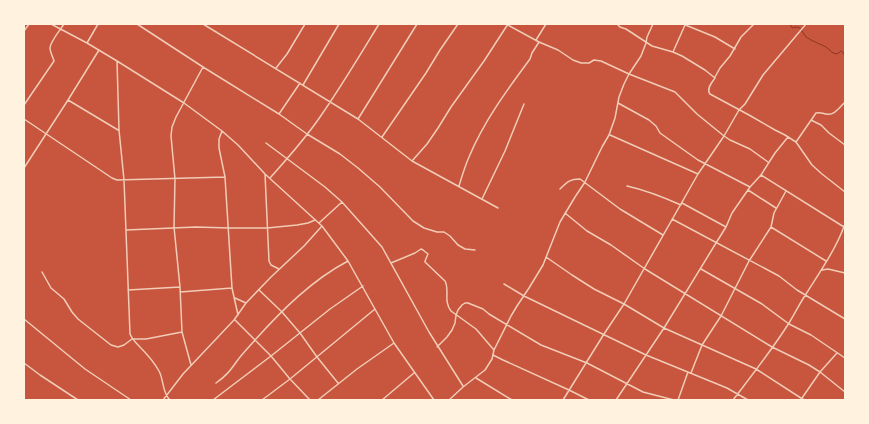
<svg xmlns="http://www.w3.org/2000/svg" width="869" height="424" font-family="Overpass,sans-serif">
<rect width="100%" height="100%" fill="#c8553d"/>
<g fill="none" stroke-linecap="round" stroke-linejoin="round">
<path stroke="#8f3625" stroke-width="1" d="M790,24L792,28L796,27L800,28L806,37L811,40L826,47L833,53L837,54L841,51L843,52L845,57"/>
<path stroke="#f1ccb7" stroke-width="1.5" d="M51,24L87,43L117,61L184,103L222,131L238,145L265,174L322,226L348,261L394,343L434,400
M137,24L203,67L279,114L307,134L340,154L358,168L380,187L413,221L424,228L437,232H444L450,236L458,245L465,249L475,250
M203,24L358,119L412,161L498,208
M506,24L539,42L558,50L573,60L581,63H589L594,60L601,61L629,74L675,92L697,114L724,136L730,140L750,149L768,162
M617,24L620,27L626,29L652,46L673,52L682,56L705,70L715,78C712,82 706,89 710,94L749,115L775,130L785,135L796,142L812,165L822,174L845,192
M683,24L715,37L735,49
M24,31L29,24
M536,40L546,24
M87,43L98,24
M673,52L685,25
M117,61L119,130L124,180L130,334C132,339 135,342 139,346C147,354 154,362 159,371C164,380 162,393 170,400
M276,68L287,54L305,24
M715,77L720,68L730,56L741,37L754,24
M303,85L339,24
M68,100L118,130
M618,103L649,120L656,126L660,133L667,138L698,160L750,187
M24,105L54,61C53,57 50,52 50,48C50,42 60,30 64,24
M279,114L300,83
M24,119L112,178L117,180L225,177
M358,119L417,24
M811,120L821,125L829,133L845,145
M222,131L219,139V148L225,177L232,288L238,315
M610,135L698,174
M382,137L426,73L440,50L458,24
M796,142L816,113C820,112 821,113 826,114C834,116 839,108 845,102
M266,143L325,187L342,202L382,247L429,332L463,386
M412,161L427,144L438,128L451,107L484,61L508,24
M24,168L68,100L99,50
M265,174L269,261L271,265L279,269
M761,175L844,227
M270,178C287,159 305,139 320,117C341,87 360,55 379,24
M459,186C462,176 465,166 469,157C484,121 507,90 530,59L532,53L539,42
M627,186C645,190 663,197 681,205
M560,189C567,182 570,179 580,179L620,209L663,235
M748,190L776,208
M482,199L505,151L524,104
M682,203L726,227
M565,213L587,231L611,245L645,269L772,347L809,365L820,372L845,392
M672,219L779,276L797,290L845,319
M319,223L342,202
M771,227L774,213L786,191
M126,230L196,227L229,228H267L297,225L308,223L315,220
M546,257L572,275L594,289L624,304L664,328L756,369L804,400
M391,263L415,253L421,249L423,250L428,254L425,261V262L445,281C450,290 443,301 451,311L476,329L494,350
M701,269L762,304L789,324L811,335L845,358
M822,270L828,269L845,273
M42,272L51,288L64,299L72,312L78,319L111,345L118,347L124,345L132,339H146L182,332
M504,284L524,296L646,355L727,388L748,400
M128,290L180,287
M259,290L282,312L300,333L317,357L338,383
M180,292L232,288
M235,298L246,303
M24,319L85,369L131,400
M235,320L271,356L290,379L310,400
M437,347L447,337L452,330L455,323L456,315L458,310L462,305L465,303H468L483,309L489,314L541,345L587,363L643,392L674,400
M493,355L503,360L569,390L589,400
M24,363L40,375L78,400
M191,365L182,332L180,287L174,227L175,179L171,136L172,127L176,117L203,67
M691,373L702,345L721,316L749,261L771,227L826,261
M476,378L512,400
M216,383C226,376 230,371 237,361C242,354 249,347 255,340C282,310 312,280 348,261
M802,398L820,372L837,353
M163,400L183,374L234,320L246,303L271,277L304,246L322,226
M213,400L271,356L330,309L363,286
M262,400L290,379L375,309
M318,400L357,369L394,343
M382,400L414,373
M449,400L463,387L485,370L492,359L494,350L511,316L517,306L529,288L543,265L560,222L575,197L585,182L602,147L609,135L615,118L619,97L624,84L629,74L641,56L646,43L647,37L653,24
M563,400L604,334L624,304L698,174L724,136L739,110L745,104L763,75L806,24
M616,400L664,328L716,243L726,227L732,213L750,187L761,175L775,153L788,137
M678,400L688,372
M733,400C752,375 772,350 789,323C795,313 800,303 806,294C820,272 836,249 845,224"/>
</g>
<rect width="869" height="424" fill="none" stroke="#fff3e0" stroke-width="50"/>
</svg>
